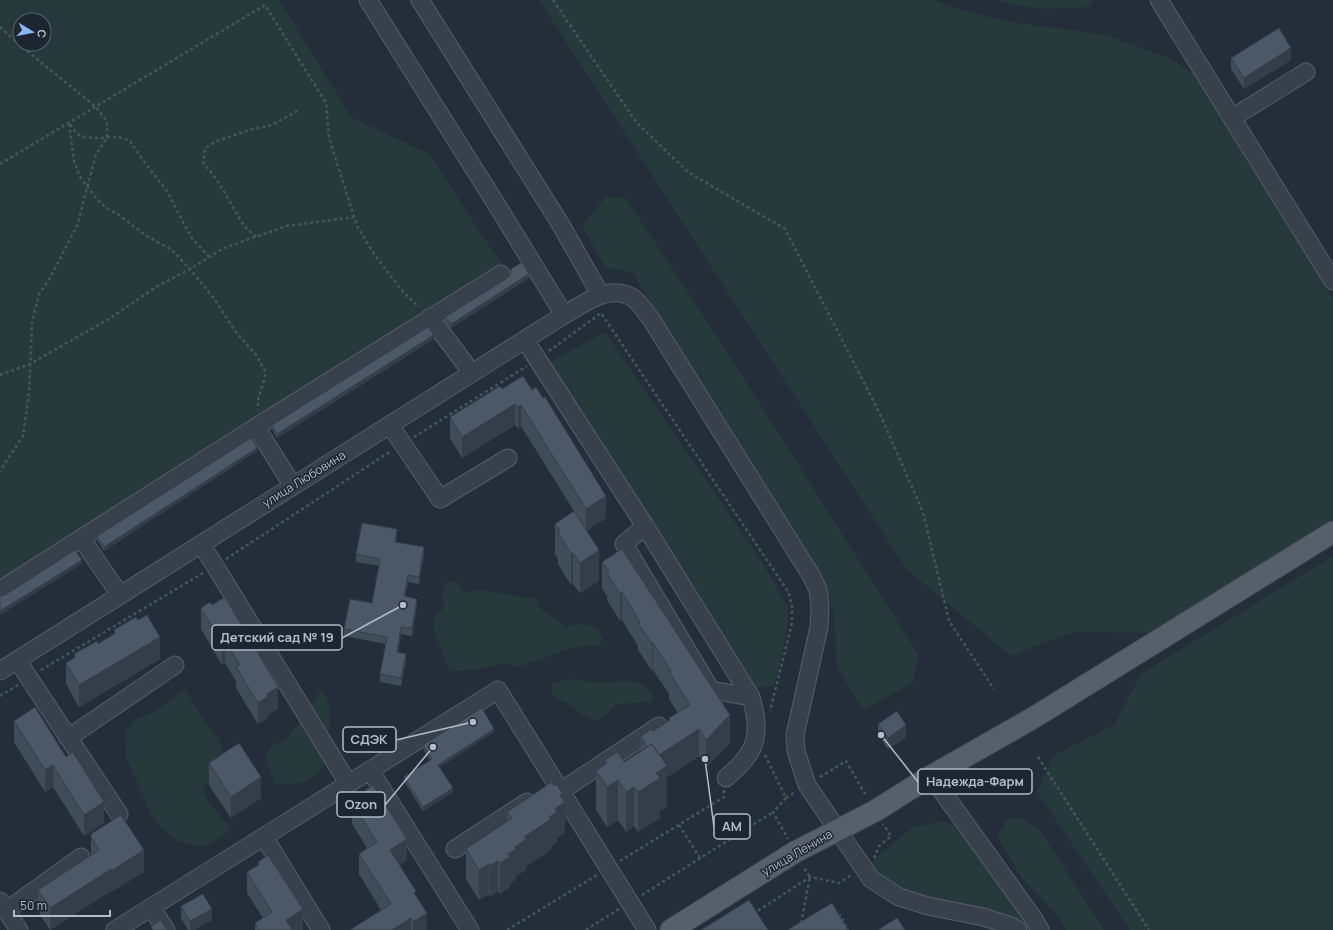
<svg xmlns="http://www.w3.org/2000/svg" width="1333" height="930" font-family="Manrope,sans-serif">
<rect width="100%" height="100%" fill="#242e3b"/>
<path fill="#263a3c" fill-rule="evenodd" d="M0,0H279L352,118L430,154L481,234L503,265L454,294L0,590ZM20,20H44V44H20Z
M539,0H936L958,9L1004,21L1106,35L1164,56L1194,73L1333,299V522L1153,633L1072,632L1011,656L907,570Z
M998,0H1093L1089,7L1042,9L1014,5Z
M606,197H625L724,347L918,654L913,683L863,710L837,667L834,612L795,533L633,273L605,267L582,225Z
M605,332L761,561L788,607V621L779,668L774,686L752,688L550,362Z
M1333,556V930H1130L1037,792L1053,756L1114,725L1141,674Z
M457,581L464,594C482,586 502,595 520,597C525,598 531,598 536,597L541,609L566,627L580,623L597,628L603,639L599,645L571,648L519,667L504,663L484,668L463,671H450L433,628L436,615L444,608L443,593L446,582Z
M577,679L591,682L629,681L643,684L652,693L653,702L616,704L608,713L597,721L582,714L567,703L556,698L551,691L552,683L565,680Z
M185,689L205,722L219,739L223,754L213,777L202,789L208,801L230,829L222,837L202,847L178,841L160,827L151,815L136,779L126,757L125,732L137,719L154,712Z
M322,689L329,705L330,726L325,744L327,760C324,765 321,770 317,774C305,785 291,785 275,784L265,757L272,745L287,739L293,730L304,718L316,697Z
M1008,818H1021L1040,830L1104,930H1066L1057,915L1022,878L997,836Z
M943,821L955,826L1034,930H1018L928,906L863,868L914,827Z"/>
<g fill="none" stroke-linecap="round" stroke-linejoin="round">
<defs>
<path id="minor" d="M368,0L500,210L564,315
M420,0L561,225L600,294
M1159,0L1333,281
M1232,118L1306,72
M430,317L472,373
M525,340L645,526L624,544L711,690L751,697
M390,425L440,499L508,458
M256,427L293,486
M645,526L751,697C757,718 761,742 744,760C739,767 732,772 726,778
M81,538L120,595
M201,544L215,566L348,783
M0,590L256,427L501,274
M17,660L119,814
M0,671L564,315C584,304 609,283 633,298C640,303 646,312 651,319L812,577L818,590L820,607L819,627L795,735L796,751L807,785L871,879L899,897L928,906L983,917L1009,925L1018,930
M68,738L175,665
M370,770L470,930
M931,776L1034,919L1040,930
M561,791L659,726
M264,837L321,930
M455,849L527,802
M0,901L19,930
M151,907L166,930
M6,911L81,857
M115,930L498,690L647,930"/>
<path id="major" d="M671,930L795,852L875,811L926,779L1033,718L1333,532"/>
</defs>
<use href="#minor" stroke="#565e69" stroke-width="19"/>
<use href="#major" stroke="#414954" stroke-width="23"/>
<path stroke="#445759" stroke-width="2.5" stroke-dasharray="3 3" stroke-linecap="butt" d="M553,0L636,122L688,172L785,229L879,412L923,512L949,621L994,689
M0,27L27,51L96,107L107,121V138L96,154L77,226L50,278L39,294L32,323L29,393L23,436L0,471
M0,164L265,5L326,103L329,138L357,226L376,257L404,293L419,307
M256,237L244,226L219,183L203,162L205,148L217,141L249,130L272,125L299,110
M209,257L191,237L167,191L145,163L129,140L118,137L96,138L85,137L77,134L69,123L74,161L80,177L97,199L105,207L119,215L145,235L172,250L190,269L215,300L235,331L257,356L266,373L258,400V410
M549,351L601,313L789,593L792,608V623L770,711
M0,375L30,364L109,319L156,287L190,269L224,248L287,226L354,217
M414,437L527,366
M226,559L391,451
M41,670L203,573
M0,696L18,685
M765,755L786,798L773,812L788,839
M1038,757L1149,930
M820,777L846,761L867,797
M786,798L795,792
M679,825L700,858
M874,858L879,846L891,836L883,824
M620,861L724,797V790
M642,895L773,812
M753,914L810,877L839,883L851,875
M838,915L841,916L848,930
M801,923L810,877L803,866
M507,930L597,875
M586,930L619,909"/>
<use href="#minor" stroke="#38404b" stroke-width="17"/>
<use href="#major" stroke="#565f6b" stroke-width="21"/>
</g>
<path fill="#414c59" d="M1231,58L1291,60L1244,89L1231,69Z
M529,278L451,328L445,321V317Z
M434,339L277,438L272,429V425Z
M523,376L606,518L587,530L599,581L580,593L573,584L571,585L558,564V559L555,554V524L574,511L521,426L518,429L515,425L462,458L450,438V417L502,389Z
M257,451L104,551L97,540V536Z
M397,537L396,542L424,555L419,584L408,582L405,597L417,606L412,636L401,634L398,653L406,661L401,686L380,682V674L386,644L344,636V629L372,603L379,566L356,562V554Z
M602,562L730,743L706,767L699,756L667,777V806L660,811V818L638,832L634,826L626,832L618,820L607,827L596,810V771L605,765V760L624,762L641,751V736L653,731L669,721V718L678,713L669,699V694L653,670L652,671L638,650V646L622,620L620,621L607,600V596L602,589Z
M201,608L278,709L268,715V718L258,724L236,688V681L225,663L222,665L201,629Z
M114,630L160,659L79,707L66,684V663L74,658V654L98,644L114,634Z
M14,721L104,823L84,836L53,787L45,792L14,742Z
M878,724L906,737L888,749L878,735Z
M494,732L440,767L453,792L423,811L404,781V777L430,760L423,749V745Z
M209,763L261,798L231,818L209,785Z
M363,792L407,860L400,865L416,896L427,930H350L381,910L359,874V854L367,848L352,824V803L363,796Z
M563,799L565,833L557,838V842L551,847V850L526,866V870L516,876V879L510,884V887L500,894L498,891L490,897L489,894L479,900L466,879V849L507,821V812Z
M91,837L144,872L111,892V891L50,930L38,911V890L91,856Z
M258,862L303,930H255V923L263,918L247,893V872L258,865Z
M181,906L212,920L194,930H188L181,918Z"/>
<path fill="#353e48" d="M1291,48V60L1244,89V78Z
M529,274V278L451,328V324Z
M434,335V339L277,438V434Z
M515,404V425L462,458V437Z
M521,405V426L518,429V407Z
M257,448V451L104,551V547Z
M606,496V518L586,531V509Z
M397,529V537L395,549V542Z
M424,547V555L419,584V577Z
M599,550V581L580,593V563Z
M573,553V584L571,585V554Z
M82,560V564L0,615V611Z
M408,575V582L404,604V596Z
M622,592V620L620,621V594Z
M417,599V606L412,636V628Z
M401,627V634L397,660V652Z
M160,637V659L79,707V685Z
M225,641V663L222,665V643Z
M653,643V670L652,671V644Z
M406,654V661L401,686V678Z
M278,687V709L268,715V718L258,724V703L267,694Z
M730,715V743L706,767V740Z
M906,725V737L888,749V738Z
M494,729V732L438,768V765Z
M699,729V756L667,777V806L660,811V818L638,832V792L654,758Z
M53,765V787L45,792V770Z
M261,777V798L231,818V797Z
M618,780V820L607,827V787Z
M634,787V826L626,832V792Z
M453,788V792L423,811V807Z
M563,793V804L565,802V833L557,838V842L551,847V850L526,866V870L516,876V879L510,884V887L500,894V863L515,847L524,837L549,817L555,809L560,795Z
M104,802V823L84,836V815Z
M407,839V860L390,871V850Z
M144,850V872L111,892V871Z
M498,861V891L490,897V866Z
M489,864V894L479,900V870Z
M111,869V891L50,930V908Z
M212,909V920L194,930H190V921Z
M303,909V930H286V920Z
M427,913V930H413V922Z
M411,918V930H392Z"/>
<path fill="#4c5867" stroke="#353e48" d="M1279,28L1291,48L1244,78L1231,58Z
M522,262L529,274L451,324L445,317L506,279L510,275L511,269Z
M428,327L434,335L277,434L272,425Z
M523,376L532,390L536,387L543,398L545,397L606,496L586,509L521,405L518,407L515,404L462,437L450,417L500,386L502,389Z
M251,438L257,448L104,547L97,536Z
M574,511L599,550L580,563L573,553L571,554L558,533L560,532L555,524Z
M362,523L397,529L395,542L424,547L419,577L408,575L404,596L417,599L412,628L401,627L397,652L406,654L401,678L380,674L387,637L344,629L350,599L372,603L380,559L356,554Z
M622,549L730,715L706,740L699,729L659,755L652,744L647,747L641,736L652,729L653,731L670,720L669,718L690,705L669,672L671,671L665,661L653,643L652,644L638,623L640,622L622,592L620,594L607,573L609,572L602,562Z
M75,550L82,560L0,611V596L5,595Z
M225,597L278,687L267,694L268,696L258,703L236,667L240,665L225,641L222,643L201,608L210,602L212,605Z
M147,615L160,637L79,685L66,663L76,657L74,654L97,641L98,644L116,633L114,630L136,617L138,620Z
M35,707L66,757L73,752L104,802L84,815L53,765L45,770L14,721Z
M482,708L494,729L438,765L453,788L423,807L404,777L432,759L423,745Z
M897,711L906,725L888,738L878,724Z
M239,743L261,777L231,797L209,763Z
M652,744L667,766L656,773L660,778L638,792L634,787L626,792L618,780L607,787L596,771L607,763L605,760L618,752L624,762Z
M552,782L554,786L556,784L563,793L560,795L565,802L555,809L557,812L549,817L551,819L524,837L526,839L515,847L516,849L508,854L510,857L500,863L498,861L490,866L489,864L479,870L466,849L512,818L507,812Z
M373,785L407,839L390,850L416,891L414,893L427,913L413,922L411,918L392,930H350L391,904L359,854L377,842L352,803L364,795L363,792Z
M121,815L144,850L111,871V869L50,908L38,890L99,850L91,837V834Z
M268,855L303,909L286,920L292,930H259L255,923L272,912L247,872L260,864L258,862Z
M203,894L212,909L190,921L181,906Z
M749,900L768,930H701Z
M832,903L848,930H789V929Z
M897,918L905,930H878Z
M161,920L167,930H152H153L151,927Z"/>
<g text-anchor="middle" stroke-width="3" stroke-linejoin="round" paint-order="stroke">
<g font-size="12" fill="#b3bbc7" stroke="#1d2530">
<text transform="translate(304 479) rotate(-32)" y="4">улица Любовина</text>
<text transform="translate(797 853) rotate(-30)" y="4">улица Ленина</text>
</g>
</g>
<path fill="none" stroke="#b3bbc7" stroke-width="1.5" d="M403 605L342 638M473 722L396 740M881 735L918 782M433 747L385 805M705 759L714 827"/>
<g fill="#b3bbc7" stroke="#1d2530" stroke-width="1.5">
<circle cx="403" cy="605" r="4"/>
<circle cx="473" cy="722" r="4"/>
<circle cx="881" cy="735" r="4"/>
<circle cx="433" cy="747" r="4"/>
<circle cx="705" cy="759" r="4"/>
</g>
<g fill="#1d2530" stroke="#b3bbc7" stroke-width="1.5">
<rect x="212" y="625" width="130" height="25" rx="4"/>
<rect x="343" y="727" width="53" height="25" rx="4"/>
<rect x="918" y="769" width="114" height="25" rx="4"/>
<rect x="337" y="792" width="48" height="25" rx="4"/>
<rect x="714" y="814" width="36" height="25" rx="4"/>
</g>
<g font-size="13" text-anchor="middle" font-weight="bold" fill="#b3bbc7">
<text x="277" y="642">Детский сад № 19</text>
<text x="369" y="744">СДЭК</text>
<text x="975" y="786">Надежда-Фарм</text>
<text x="361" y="809">Ozon</text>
<text x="732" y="831">АМ</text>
</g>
<g transform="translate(32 32) rotate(100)"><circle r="19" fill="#1d2530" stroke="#59616c"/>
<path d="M0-3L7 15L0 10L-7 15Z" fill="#8cb5f3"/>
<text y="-6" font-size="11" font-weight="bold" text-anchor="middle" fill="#b3bbc7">С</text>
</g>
<path d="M14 910v6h96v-6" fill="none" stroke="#b3bbc7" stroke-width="2"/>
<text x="20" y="910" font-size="12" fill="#b3bbc7" stroke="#1d2530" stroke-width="3" paint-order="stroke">50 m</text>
</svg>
